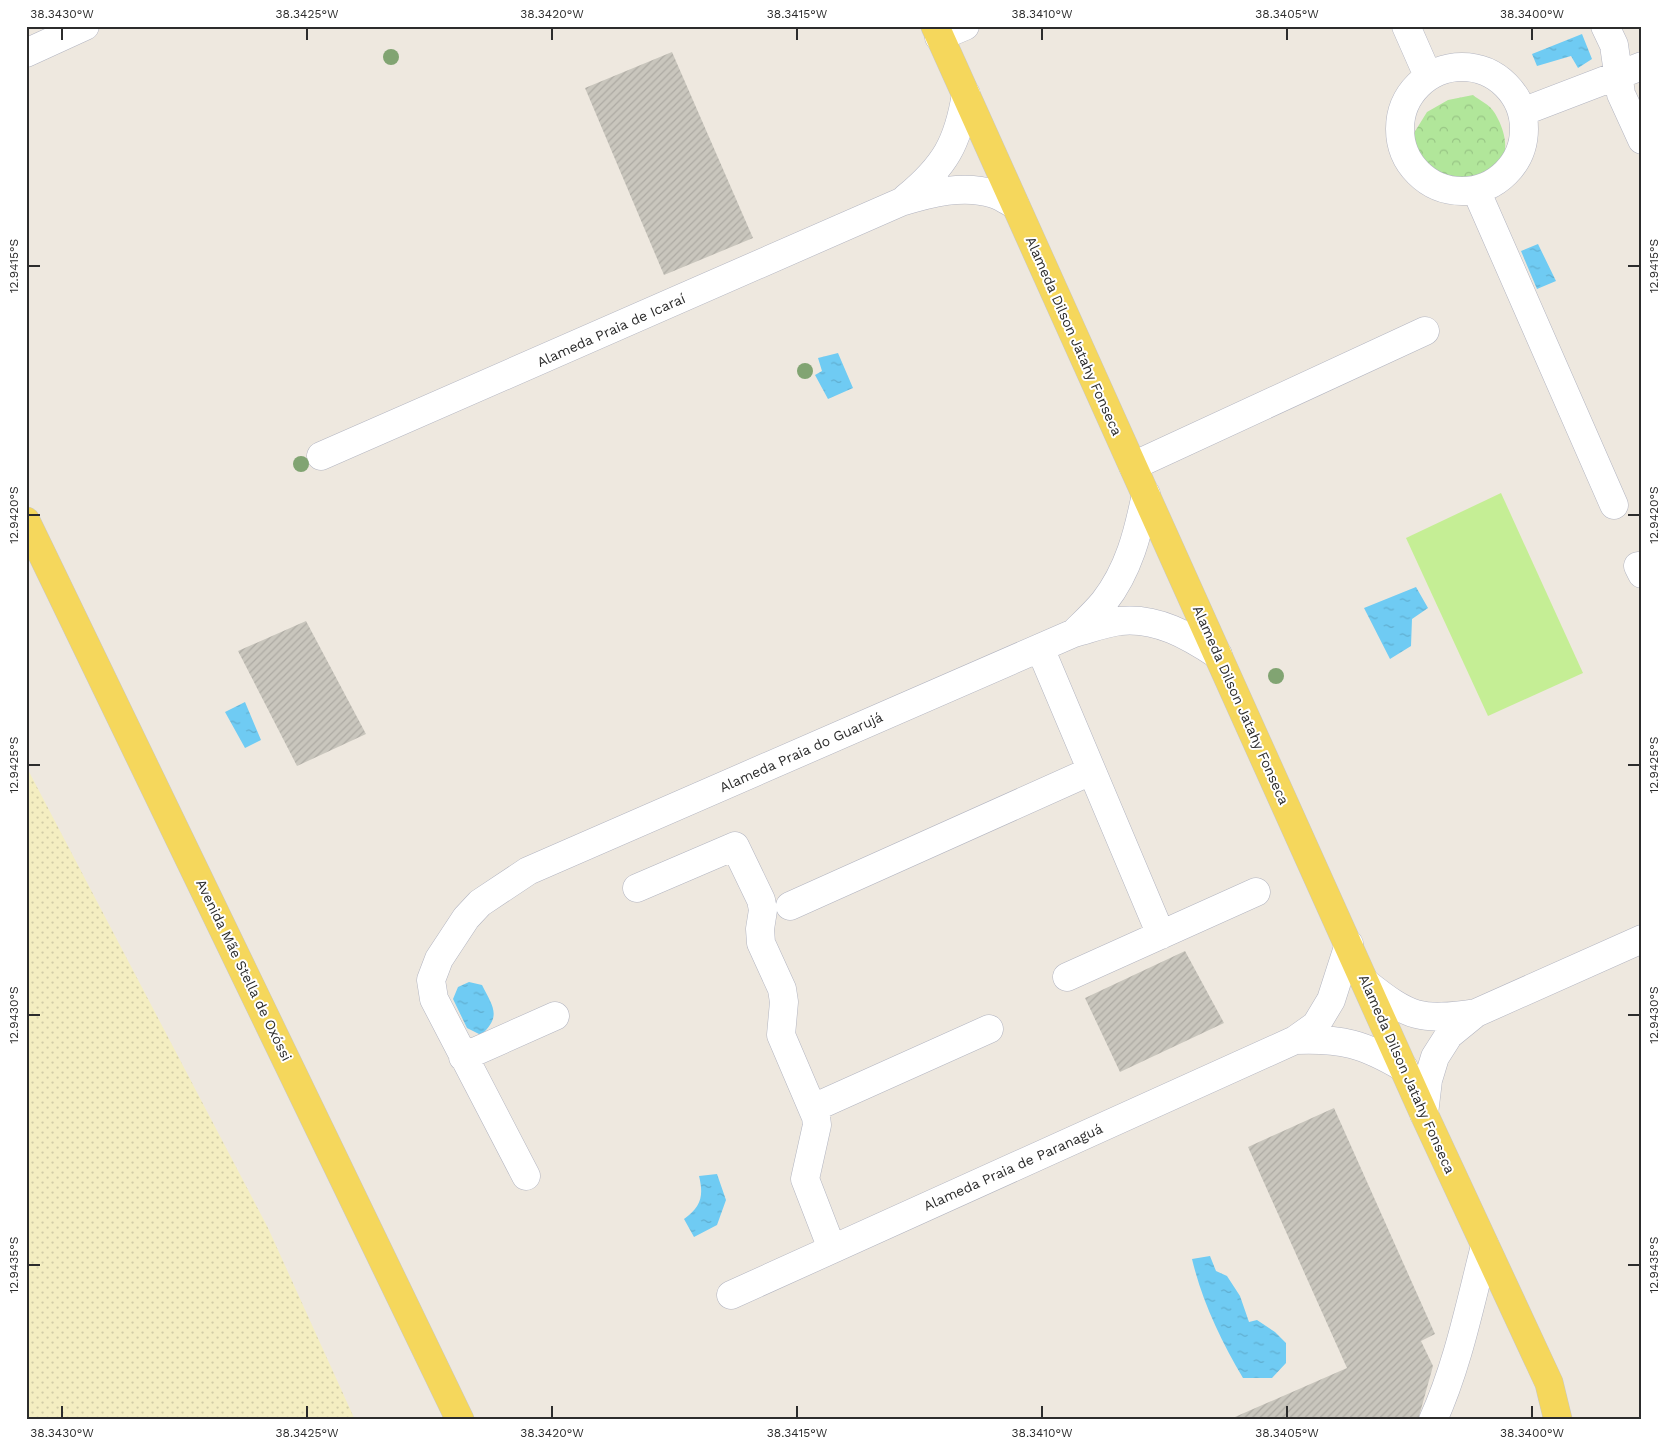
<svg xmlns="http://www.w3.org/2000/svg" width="1668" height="1446" font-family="'Work Sans',sans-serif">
<defs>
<pattern id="sand-dots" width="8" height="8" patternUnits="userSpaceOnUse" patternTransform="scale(1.25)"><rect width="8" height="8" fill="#f4eec1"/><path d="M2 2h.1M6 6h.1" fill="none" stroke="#d1cca6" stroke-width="1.8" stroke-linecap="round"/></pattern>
<pattern id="park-crowns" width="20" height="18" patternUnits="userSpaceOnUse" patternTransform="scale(1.25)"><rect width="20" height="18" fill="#b1e69a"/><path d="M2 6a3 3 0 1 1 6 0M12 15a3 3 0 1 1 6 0" fill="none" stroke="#98c585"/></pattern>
<pattern id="water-ripples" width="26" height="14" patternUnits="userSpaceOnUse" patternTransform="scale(1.25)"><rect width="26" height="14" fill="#6fcbf3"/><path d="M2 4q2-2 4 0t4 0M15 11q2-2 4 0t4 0" fill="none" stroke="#60aed0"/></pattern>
<pattern id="building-hatch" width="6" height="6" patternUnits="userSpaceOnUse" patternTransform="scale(1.25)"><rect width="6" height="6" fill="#c9c6bd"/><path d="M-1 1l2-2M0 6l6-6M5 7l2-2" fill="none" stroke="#adaaa3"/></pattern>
</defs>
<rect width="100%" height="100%" fill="#eee8df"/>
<path fill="url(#sand-dots)" d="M26,766L268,1228L355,1420H26Z"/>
<path fill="url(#park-crowns)" d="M1473,95C1479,100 1490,105 1494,112C1502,124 1510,146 1502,160C1488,183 1445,189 1427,169C1418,158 1416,146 1414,133L1427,112L1448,100Z"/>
<path fill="#c5ee95" d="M1501,493L1583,673L1488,716L1406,538Z"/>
<path fill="url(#water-ripples)" d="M1582,34L1592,59L1578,68L1571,56L1537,66L1532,54Z
M1538,244L1556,281L1537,289L1521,251Z
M838,353L853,388L828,399L815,375L822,371L818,358Z
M1416,587L1428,608L1412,619L1411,646L1390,659L1364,608Z
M245,702L261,740L245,748L225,712Z
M469,982L482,985C493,1007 502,1016 481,1035L467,1028L453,999L458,987Z
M717,1174L726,1200L717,1225L694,1237L684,1219C701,1207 704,1196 699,1176Z
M1210,1256L1216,1271L1227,1276L1240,1296L1249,1322L1257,1320L1275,1332L1286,1343V1363L1272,1378H1243C1221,1341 1202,1301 1192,1259Z"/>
<path fill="url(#building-hatch)" d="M672,52L753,238L664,275L585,88Z
M306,621L366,734L297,766L238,651Z
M1185,951L1224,1023L1120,1072L1085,998Z
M1334,1108L1435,1334L1421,1341L1433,1366L1418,1420H1228L1347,1368L1248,1147Z"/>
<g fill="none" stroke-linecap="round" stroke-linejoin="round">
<defs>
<path id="minor" d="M1406,26L1428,76
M1605,26L1614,45L1621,94L1642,140
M939,37L965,26
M26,53L85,26
M1400 129a62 62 0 1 1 124 0a62 62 0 1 1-124 0Z
M1522,112L1642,66
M1476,190L1614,505
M906,198C945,166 958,143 966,94
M321,456L901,202C930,193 964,184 994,194C1001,196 1008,201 1015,205
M1133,466L1425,331
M1638,566L1642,574
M1074,633C1084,623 1095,613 1104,602C1129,570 1138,533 1146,494
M1040,648L1161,935
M637,888L735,846L761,900L763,910L760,929L761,943L782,989L784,1002L781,1035L816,1117L817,1125L805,1179L832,1249
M790,906L1091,771
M1067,977L1256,892
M1366,983C1410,1018 1420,1021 1476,1013
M1295,1040C1341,1038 1364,1044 1404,1068
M463,1057L555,1016
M813,1108L989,1029
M1424,1114L1428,1080L1435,1057L1449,1035L1476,1013L1642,939
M526,1176L434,999L431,980L439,959L466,918L480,903L528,871L1074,633C1089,629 1105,623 1120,621C1157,617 1189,636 1218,655
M731,1295L1295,1040L1316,1025L1331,1000L1349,944
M1433,1420C1458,1365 1470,1304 1485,1246"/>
<path id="major" d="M935,26L1424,1114L1549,1383L1558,1420
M26,521L460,1420"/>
</defs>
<use href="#minor" stroke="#b2b4c0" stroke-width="29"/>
<use href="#major" stroke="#c8c8c8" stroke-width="29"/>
<use href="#minor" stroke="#fff" stroke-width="28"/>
<use href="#major" stroke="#f5d75c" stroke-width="28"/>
</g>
<g fill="#81a472">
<circle cx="391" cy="57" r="8"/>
<circle cx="805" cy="371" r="8"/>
<circle cx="301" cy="464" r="8"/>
<circle cx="1276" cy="676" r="8"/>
</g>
<path fill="none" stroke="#2c2c2c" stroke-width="2" d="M62,28V40M307,28V40M552,28V40M797,28V40M1042,28V40M1287,28V40M1532,28V40M28,266H40M1628,266H1640M28,515H40M1628,515H1640M28,765H40M1628,765H1640M28,1015H40M1628,1015H1640M28,1265H40M1628,1265H1640M62,1406V1418M307,1406V1418M552,1406V1418M797,1406V1418M1042,1406V1418M1287,1406V1418M1532,1406V1418"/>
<g text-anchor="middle" stroke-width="4" stroke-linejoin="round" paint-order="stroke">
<g font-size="14" fill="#2c2c2c" stroke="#fff">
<text transform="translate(611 330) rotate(-24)" y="5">Alameda Praia de Icaraí</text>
<text transform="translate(1074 336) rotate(66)" y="5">Alameda Dilson Jatahy Fonseca</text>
<text transform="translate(1241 705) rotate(66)" y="5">Alameda Dilson Jatahy Fonseca</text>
<text transform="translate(801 752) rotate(-24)" y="5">Alameda Praia do Guarujá</text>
<text transform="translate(244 970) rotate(64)" y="5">Avenida Mãe Stella de Oxóssi</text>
<text transform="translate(1407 1074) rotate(66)" y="5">Alameda Dilson Jatahy Fonseca</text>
<text transform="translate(1013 1167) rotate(-24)" y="5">Alameda Praia de Paranaguá</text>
</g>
</g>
<rect width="1668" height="1446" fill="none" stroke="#ffffff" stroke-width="55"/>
<rect x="28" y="28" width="1612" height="1390" fill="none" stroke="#2c2c2c" stroke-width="2"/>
<g font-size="12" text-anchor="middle" fill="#2c2c2c">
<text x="62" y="18">38.3430°W</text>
<text x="307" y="18">38.3425°W</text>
<text x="552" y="18">38.3420°W</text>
<text x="797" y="18">38.3415°W</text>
<text x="1042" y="18">38.3410°W</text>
<text x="1287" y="18">38.3405°W</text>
<text x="1532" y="18">38.3400°W</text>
<text transform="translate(14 266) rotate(-90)" y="4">12.9415°S</text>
<text transform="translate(1654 266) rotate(-90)" y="4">12.9415°S</text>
<text transform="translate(14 515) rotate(-90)" y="4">12.9420°S</text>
<text transform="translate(1654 515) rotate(-90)" y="4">12.9420°S</text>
<text transform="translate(14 765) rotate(-90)" y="4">12.9425°S</text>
<text transform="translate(1654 765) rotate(-90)" y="4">12.9425°S</text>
<text transform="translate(14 1015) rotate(-90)" y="4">12.9430°S</text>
<text transform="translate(1654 1015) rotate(-90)" y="4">12.9430°S</text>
<text transform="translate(14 1265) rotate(-90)" y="4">12.9435°S</text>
<text transform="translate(1654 1265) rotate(-90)" y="4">12.9435°S</text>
<text x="62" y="1437">38.3430°W</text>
<text x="307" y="1437">38.3425°W</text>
<text x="552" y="1437">38.3420°W</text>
<text x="797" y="1437">38.3415°W</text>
<text x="1042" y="1437">38.3410°W</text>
<text x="1287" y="1437">38.3405°W</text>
<text x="1532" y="1437">38.3400°W</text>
</g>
</svg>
